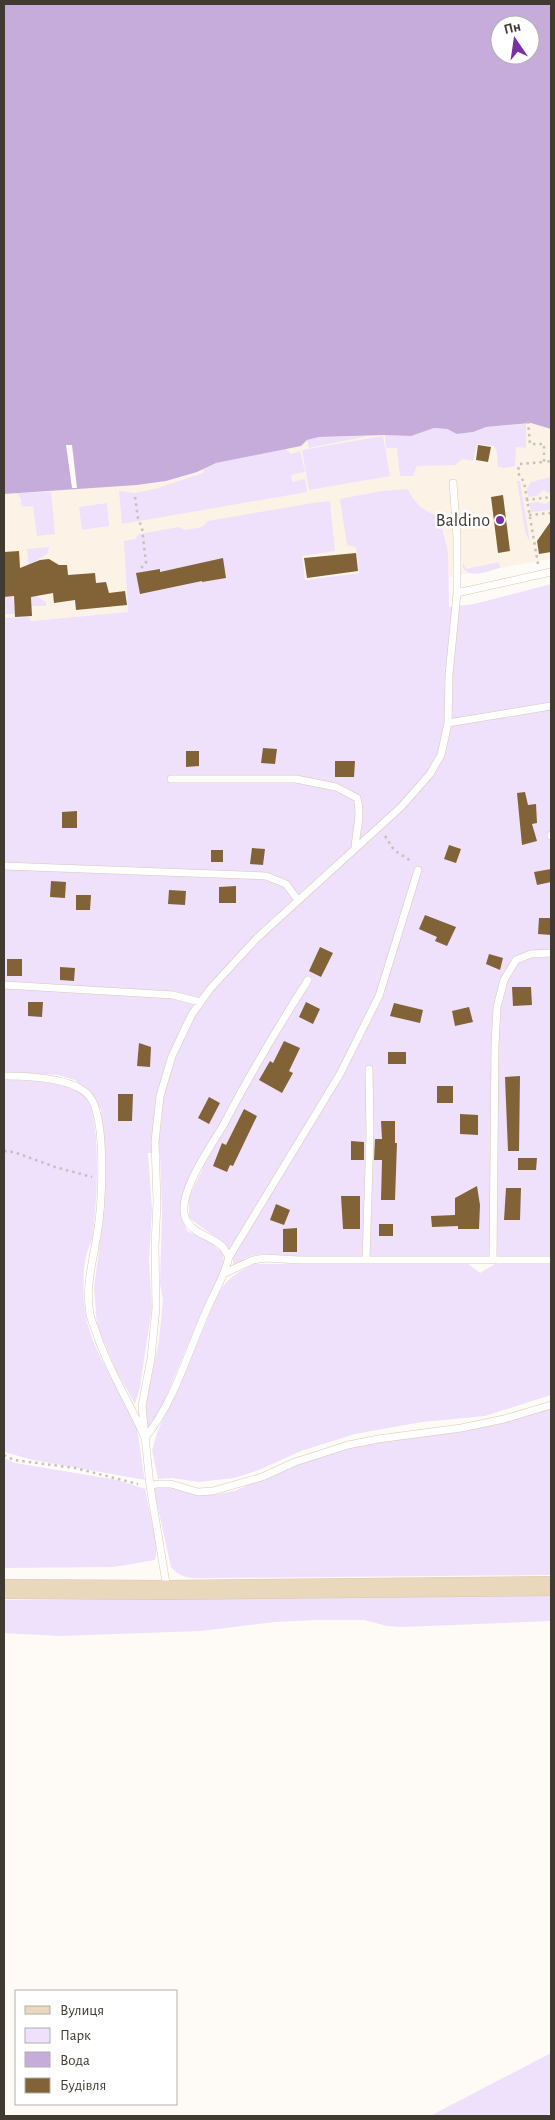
<svg xmlns="http://www.w3.org/2000/svg" width="555" height="2120" font-family="'Alegreya Sans',sans-serif">
<rect width="100%" height="100%" fill="#fefbf6"/>
<path fill="#fcf3e6" d="M531,423L551,429V559L449,577L436,569L381,570L220,590L132,612L4,623V494L137,485L166,481L197,472L216,463L301,446L307,440Z"/>
<path fill="#efe0fc" d="M526,424V448L516,447L515,466L505,468L498,467L497,453L494,446L477,444L473,461L462,459L455,465L417,466L413,476H400L397,448H386L385,435L411,436L434,428L447,429L457,434L473,432L486,427Z
M368,436L309,448L307,440L319,437Z
M383,436L390,476L309,490L302,450Z
M286,449L291,454L300,451L305,472L291,475L292,482L305,479L307,492L122,524L119,491L134,493L155,489L203,473L204,469L216,463Z
M551,477V494L543,490L537,496L528,497L527,489L531,482Z
M517,481H520L530,543L525,531Z
M408,489C415,504 423,511 439,516L448,552L449,607L474,604L551,584V1256L310,1257L263,1254L250,1256L233,1266V1258L226,1245L189,1218V1197L203,1168L197,1165L185,1191L181,1216L187,1231L206,1239L223,1253L224,1266L205,1304L158,1416L148,1429L145,1408L159,1340L163,1300L160,1283L162,1212L160,1153H148L152,1209L149,1263L152,1307L140,1387L135,1404L116,1370L97,1325L94,1288L101,1234L104,1157L101,1110L93,1096L75,1080L58,1075L4,1072V618L29,617L31,621L128,612L124,541L135,539L139,534L179,527L185,530L202,527L208,521L313,503L330,501L335,551L302,556L305,580L359,573L356,547L347,545L340,499L382,491Z
M51,492L55,534L37,536L33,506L22,507L21,499L17,493Z
M551,500V510L531,512L529,503L538,502L545,504Z
M107,503L109,526L82,530L79,507Z
M49,547L48,553L33,563C29,581 28,593 46,602V606H32L27,549Z
M499,562L500,568C488,571 470,580 462,566L463,564L466,569Z
M4,597H13L15,614H4Z
M4,1080C23,1080 75,1081 87,1099C102,1124 97,1209 92,1239C91,1244 88,1248 87,1253C83,1264 83,1290 84,1302C87,1347 116,1381 134,1420C139,1431 142,1466 145,1480L33,1460L4,1452Z
M551,1262V1395L485,1416L422,1422L355,1434L301,1451L259,1470L234,1478L199,1482L172,1478L158,1479L152,1450L158,1430L179,1387L215,1301C225,1279 233,1275 254,1264L467,1263L480,1273L495,1264Z
M551,1408V1575L213,1578C197,1578 182,1581 171,1567L154,1490L156,1487H169L197,1495H213L234,1491L296,1465L349,1448Z
M4,1458L15,1463L118,1480L145,1489L157,1547L155,1560L114,1567L4,1568Z
M551,1595V1621L402,1627L387,1626L364,1620H316L274,1622L201,1631L60,1636L4,1633V1600Z
M551,2053V2113L545,2116H430Z"/>
<path fill="#c5acdb" fill-rule="evenodd" d="M4,4H551V429L531,423L486,427L473,432L457,434L447,429L434,428L411,436L385,435L319,437L307,440L301,446L216,463L197,472L166,481L137,485L4,494ZM500,25H530V55H500Z"/>
<path fill="#fefbf6" d="M66,445H72L77,488H72Z"/>
<path fill="#816337" d="M478,445L491,447L488,462L476,460Z
M503,495L510,551L498,553L491,497Z
M551,521V552L539,554L537,541Z
M19,551L20,568L40,560L49,559L59,565H67L68,575L95,573L96,583L106,582L109,593L125,591L127,605L76,610L75,600L54,603L53,593L31,597L32,616L15,617L14,596L4,597V552Z
M356,553L358,571L307,578L304,558Z
M223,558L226,578L202,582V581L140,594L136,573L160,569V572Z
M263,748L277,749L275,764L261,763Z
M186,751H199V766L186,767Z
M335,761H355L354,777H335Z
M525,792L528,805L536,804L537,823L532,824L537,841L522,845L517,793Z
M77,811V828H62V812Z
M449,845L461,849L456,863L444,859Z
M252,848L265,849L263,865L250,864Z
M211,850H223V862H211Z
M551,869V882L537,885L534,872Z
M51,881L66,882L65,898L50,897Z
M236,886V903H219V887Z
M169,890L186,891L185,905L168,904Z
M76,895H91L90,910H76Z
M425,915L456,927L447,946L435,941L437,937L419,929Z
M539,918H551V935L538,934Z
M320,947L333,953L321,977L309,971Z
M489,954L503,958L500,970L486,964Z
M7,959H22V976H7Z
M60,967L75,968L74,981L60,980Z
M512,987H531L532,1005L513,1006Z
M28,1002H43L42,1017L28,1016Z
M306,1002L320,1009L313,1024L299,1017Z
M394,1003L423,1010L420,1023L390,1016Z
M469,1007L473,1022L455,1026L452,1011Z
M284,1041L300,1048L289,1071L293,1073L282,1093L259,1080L270,1061L273,1063Z
M139,1043L151,1047L150,1067L137,1066Z
M388,1052H406V1064H388Z
M520,1076L519,1151H508L505,1077Z
M437,1086H453V1103H437Z
M118,1094H133L132,1121H118Z
M209,1097L220,1103L209,1124L198,1118Z
M244,1109L257,1116L233,1166L230,1165L227,1172L213,1166L222,1143L226,1145Z
M460,1114L478,1115V1135L460,1134Z
M381,1121H395V1143H397L395,1200H381L382,1160H374L375,1139H382Z
M351,1141L364,1142V1160H351Z
M518,1158H537L536,1170H518Z
M477,1186L480,1205L479,1229H458V1226L432,1227L431,1216L455,1215V1198Z
M506,1188H521L520,1220H504Z
M341,1196H360V1229H343Z
M276,1204L290,1210L284,1225L270,1220Z
M379,1224H393V1236H379Z
M297,1228V1252H283V1229Z"/>
<g fill="none" stroke-linecap="round" stroke-linejoin="round">
<defs>
<path id="lane" d="M457,593L551,572
M448,723L551,706
M171,779H296L336,787L357,798C362,814 356,831 355,848
M551,835V836
M4,866L266,876L286,884L297,899
M4,985L173,995L200,1002
M4,1076C27,1076 75,1077 90,1097C107,1120 102,1206 97,1235C93,1261 85,1287 90,1314C91,1321 95,1328 97,1335C109,1371 130,1403 145,1438C174,1402 187,1355 205,1314C213,1294 224,1278 229,1257L340,1074L379,996L418,870
M229,1257C227,1254 225,1250 223,1247C212,1236 191,1234 185,1217C177,1193 212,1145 224,1124C250,1074 278,1027 308,980
M366,1260L370,1133L369,1069
M493,1260H551
M225,1273L253,1260L265,1258L299,1260H493L495,1045L497,1007L504,980L516,960L531,954L551,953
M150,1486L157,1484H171L198,1492L213,1491L262,1477L295,1462L348,1445L378,1439L461,1428L504,1419L551,1405
M167,1589L150,1486L142,1406L151,1358L156,1308L155,1246L157,1202L155,1142L160,1096L172,1056L192,1014L210,989L256,939L401,807L430,774L441,755L448,723L449,675L457,593V537L453,483"/>
<path id="secondary" d="M4,1589L168,1590L551,1586"/>
</defs>
<use href="#lane" stroke="#dac8b1" stroke-width="8"/>
<use href="#secondary" stroke="#dac8b1" stroke-width="20"/>
<path stroke="#c5c1bb" stroke-width="2.5" stroke-dasharray="2.5 4" stroke-linecap="butt" d="M528,421L530,444H544V462L551,461
M135,497L138,518L142,528L146,563L141,568
M526,500L551,497
M529,515L551,513
M538,564L524,482L518,473L519,464L544,462
M385,836L394,850L411,861
M4,1151L14,1152L55,1167L92,1177
M4,1455L14,1460L75,1468L138,1484"/>
<use href="#lane" stroke="#fff" stroke-width="7"/>
<use href="#secondary" stroke="#e9d8bb" stroke-width="19"/>
</g>
<circle fill="#7831a4" stroke="#fff" stroke-width="2" cx="500" cy="520" r="5"/>
<g text-anchor="middle" stroke-width="5" stroke-linejoin="round" paint-order="stroke">
<g font-size="18" fill="#413a31" stroke="#fff" text-anchor="end">
<text x="490" y="526">Baldino</text>
</g>
</g>
<rect width="555" height="2120" fill="none" stroke="#413a31" stroke-width="10"/>
<rect x="15" y="1990" width="162" height="115" fill="#ffffff" stroke="#b3b0ad"/>
<rect x="25" y="2006" width="25" height="8" fill="#e9d8bb" stroke="#b3b0ad"/>
<text x="60" y="2015" font-size="15" fill="#413a31">Вулиця</text>
<rect x="25" y="2028" width="25" height="15" fill="#efe0fc" stroke="#b3b0ad"/>
<text x="60" y="2040" font-size="15" fill="#413a31">Парк</text>
<rect x="25" y="2052" width="25" height="15" fill="#c5acdb" stroke="#b3b0ad"/>
<text x="60" y="2065" font-size="15" fill="#413a31">Вода</text>
<rect x="25" y="2078" width="25" height="15" fill="#816337" stroke="#b3b0ad"/>
<text x="60" y="2090" font-size="15" fill="#413a31">Будівля</text>
<g transform="translate(515 40) rotate(347)"><circle r="24" fill="#ffffff" stroke="#b3b0ad"/>
<path d="M0-4L9 19L0 12L-9 19Z" fill="#7831a4"/>
<text y="-8" font-size="14" font-weight="bold" text-anchor="middle" fill="#413a31">Пн</text>
</g>
</svg>
